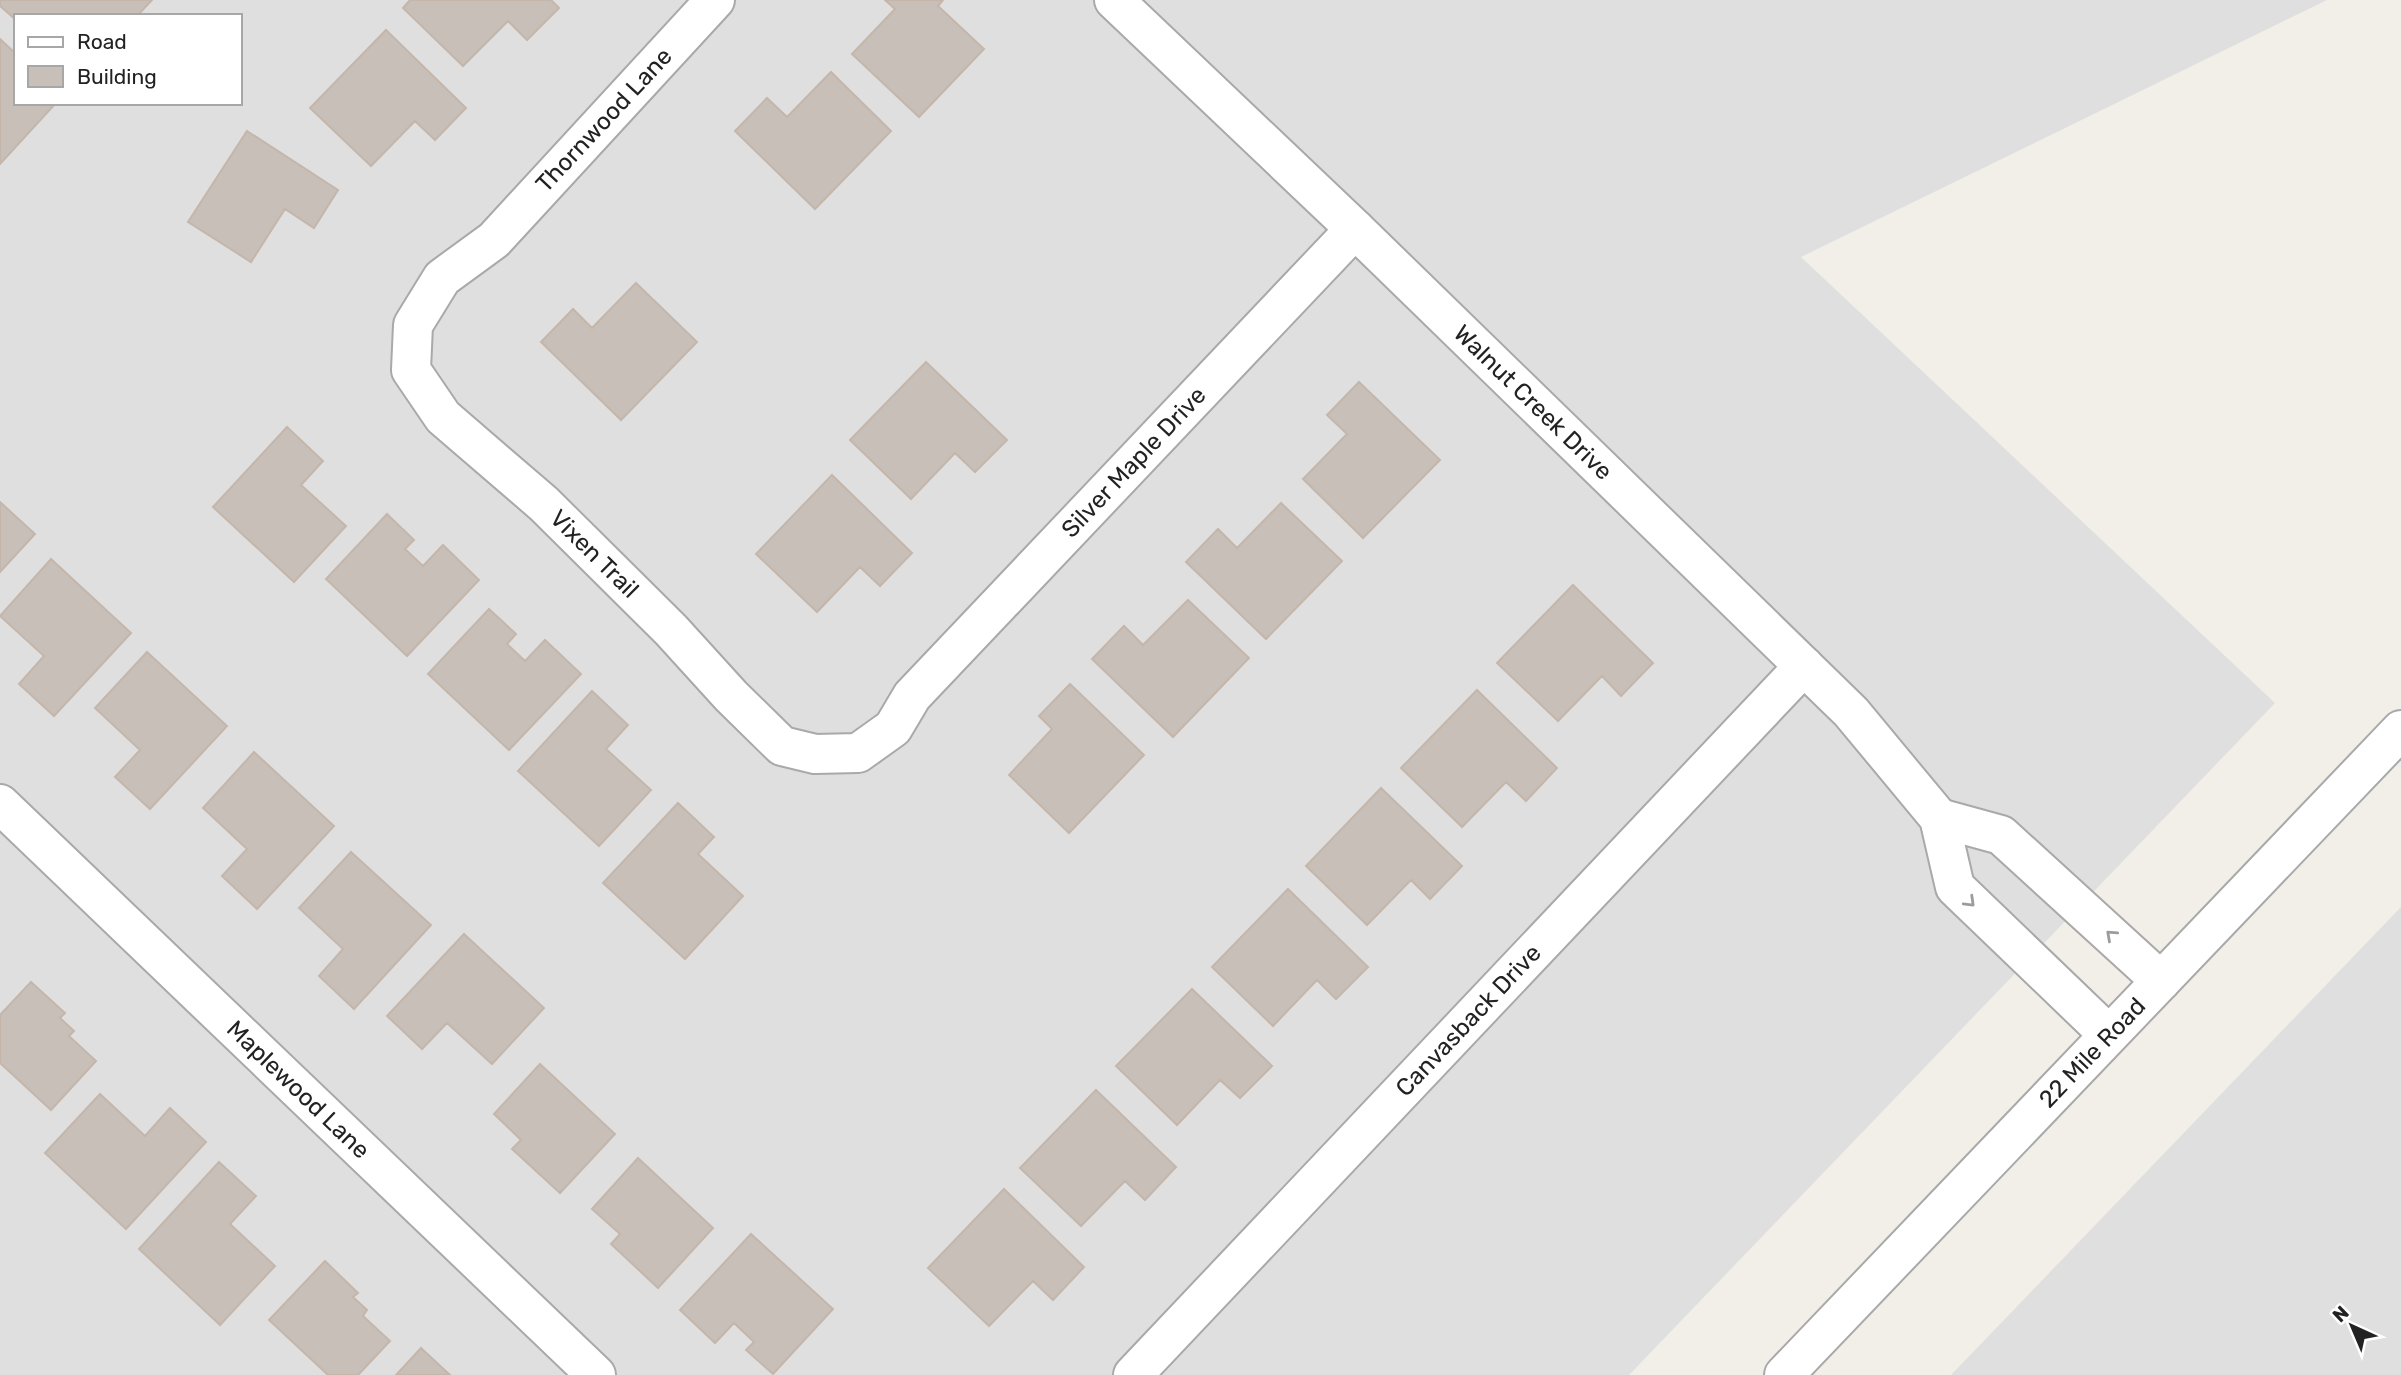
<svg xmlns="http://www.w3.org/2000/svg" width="2401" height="1375" font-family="Rubik,sans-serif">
<rect width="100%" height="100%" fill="#f2efe9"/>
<path fill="#e0dfdf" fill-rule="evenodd" d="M0,0H2327L1801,257L2275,703L1629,1375H0ZM16,16H240V103H16Z
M2401,907V1375H1951Z"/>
<path fill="#c7bfb8" stroke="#c4b6ab" stroke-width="2" d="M0,0H152L137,16H16V20L0,6Z
M410,0H551L559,8L527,40L508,21L463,66L403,8Z
M885,0H943L938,6L984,49L919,117L852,54L895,9Z
M386,30L466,108L435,140L415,121L371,166L310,108Z
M0,39L16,54V103H56L0,164Z
M831,72L891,131L815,209L735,131L767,98L787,117Z
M247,131L338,190L314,228L285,209L251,262L188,222Z
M636,283L697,342L621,420L541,342L573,309L592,328Z
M926,362L1007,440L975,472L955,453L911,499L850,440Z
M1359,382L1440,460L1363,538L1303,479L1347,434L1327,415Z
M287,427L323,461L301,485L346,526L294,582L213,507Z
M832,475L912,553L880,586L860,567L817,612L756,554Z
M0,502L35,534L0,572Z
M1281,503L1342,561L1266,639L1186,562L1218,529L1237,548Z
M387,514L414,540L405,549L423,566L443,545L479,580L407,656L326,579Z
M51,559L131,633L54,716L19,684L44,656L0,616Z
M1573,585L1653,663L1621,696L1602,676L1558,721L1497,663Z
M1188,600L1249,658L1173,737L1092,659L1124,626L1143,645Z
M489,609L516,634L507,644L525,661L545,640L581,674L509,750L428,674Z
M147,652L227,726L150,809L115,777L140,750L95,708Z
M1070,684L1144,755L1069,833L1009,775L1052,729L1039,716Z
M1477,690L1557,768L1526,801L1506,782L1462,827L1401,768Z
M592,691L628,725L606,749L651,790L599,846L518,771Z
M254,752L334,826L257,909L222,876L247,849L203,808Z
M1381,788L1462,866L1430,899L1411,880L1367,925L1306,866Z
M678,803L714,837L698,854L743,896L685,959L603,883Z
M351,852L431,925L354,1009L319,976L343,949L299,908Z
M1288,889L1368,967L1336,999L1317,980L1273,1026L1212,967Z
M464,934L544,1008L492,1064L447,1023L422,1049L387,1016Z
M31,982L65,1013L60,1018L74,1031L69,1036L96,1061L51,1110L0,1063V1015Z
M1192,989L1272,1066L1240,1098L1220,1080L1177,1125L1116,1066Z
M540,1064L615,1134L560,1193L512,1149L521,1140L494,1114Z
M1096,1090L1176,1167L1145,1200L1125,1181L1081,1226L1020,1168Z
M100,1094L145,1136L170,1108L206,1142L126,1229L45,1153Z
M638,1158L713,1228L658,1288L611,1244L620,1234L592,1209Z
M219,1162L256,1196L230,1224L275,1266L220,1325L139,1249Z
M1004,1189L1084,1267L1053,1300L1033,1281L989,1326L928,1268Z
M751,1234L833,1309L773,1374L746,1350L754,1342L734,1323L715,1343L680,1310Z
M325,1261L358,1293L353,1297L367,1310L363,1316L390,1341L358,1375H328L269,1320Z
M421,1348L450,1375H396Z"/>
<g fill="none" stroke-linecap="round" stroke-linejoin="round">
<defs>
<g id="minor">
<path id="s1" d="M715,0L494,240L442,278L413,325L411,370L443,417L544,504L671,630L731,696L782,746L815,754L858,753L893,728L912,696L1355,229"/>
<path id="s2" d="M1114,0L1355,229L1851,712L1939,818L1955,887L2108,1034"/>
<path id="s3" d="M0,804L596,1375"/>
<path d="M1939,818L2001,835L2161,981"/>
<path id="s4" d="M1133,1375L1804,666"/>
<path id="s5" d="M1784,1375L2401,730"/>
</g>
</defs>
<use href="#minor" stroke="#a9a9a9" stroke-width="42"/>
<use href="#minor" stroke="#fff" stroke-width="38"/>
</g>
<defs><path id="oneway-chevron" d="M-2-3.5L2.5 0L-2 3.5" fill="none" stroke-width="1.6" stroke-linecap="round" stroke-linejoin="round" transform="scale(1.75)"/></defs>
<g stroke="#9c9c9c">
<use href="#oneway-chevron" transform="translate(1970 902) rotate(44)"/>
<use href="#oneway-chevron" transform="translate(2111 935) rotate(-138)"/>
</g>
<g text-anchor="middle" stroke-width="5" stroke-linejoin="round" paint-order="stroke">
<g font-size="24" fill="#222" stroke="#fff">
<text transform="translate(604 120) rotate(-47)" y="8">Thornwood Lane</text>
<text dy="8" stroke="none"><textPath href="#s2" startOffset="581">Walnut Creek Drive</textPath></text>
<text dy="8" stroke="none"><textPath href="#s1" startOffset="1500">Silver Maple Drive</textPath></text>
<text dy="8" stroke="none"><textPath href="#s1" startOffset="752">Vixen Trail</textPath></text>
<text dy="8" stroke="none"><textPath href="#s4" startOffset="488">Canvasback Drive</textPath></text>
<text dy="8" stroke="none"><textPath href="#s5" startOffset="446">22 Mile Road</textPath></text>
<text dy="8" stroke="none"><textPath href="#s3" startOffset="413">Maplewood Lane</textPath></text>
</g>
</g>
<rect x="14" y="14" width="228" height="91" fill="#ffffff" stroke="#a7a7a7" stroke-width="2"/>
<rect x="28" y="37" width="35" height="10" fill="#ffffff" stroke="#a7a7a7" stroke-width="2"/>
<text x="77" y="49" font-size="21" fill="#222222">Road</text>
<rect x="28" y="66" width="35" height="21" fill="#c7bfb8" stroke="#a7a7a7" stroke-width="2"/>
<text x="77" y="84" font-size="21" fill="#222222">Building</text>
<g transform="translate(2352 1326) rotate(316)" stroke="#ffffff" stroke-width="5" paint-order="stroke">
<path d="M0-5L12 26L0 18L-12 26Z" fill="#222222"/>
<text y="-10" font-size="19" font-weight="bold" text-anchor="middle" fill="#222222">N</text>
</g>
</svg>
